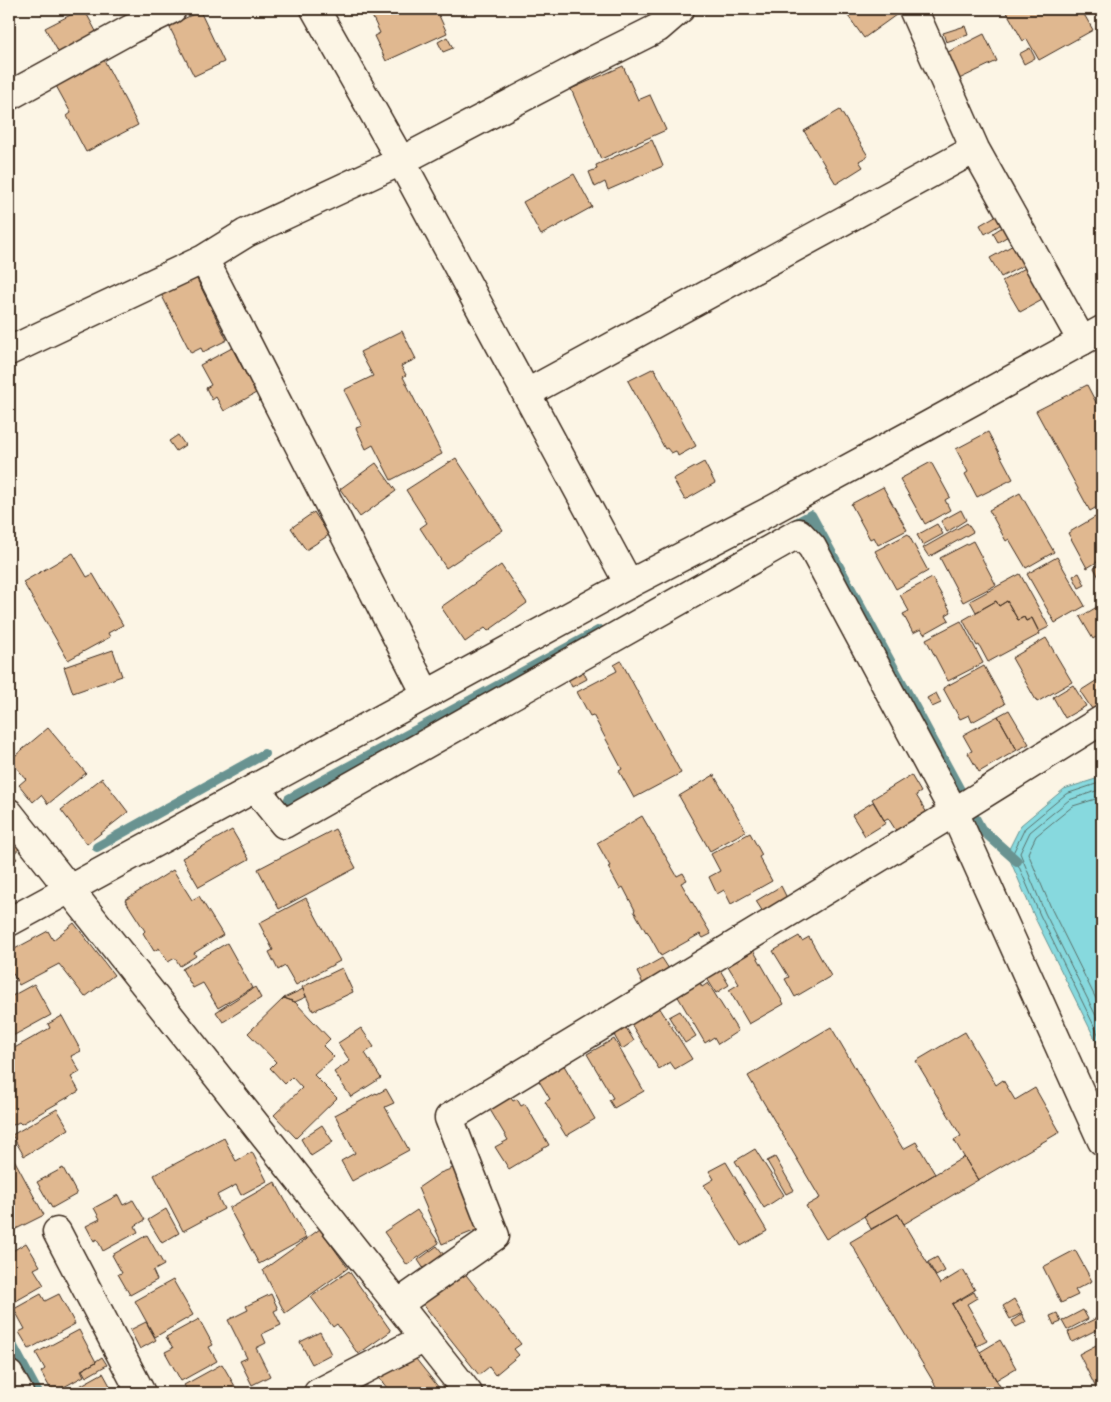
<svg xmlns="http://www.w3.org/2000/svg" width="1111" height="1402" font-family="'Shantell Sans',sans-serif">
<rect width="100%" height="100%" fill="#fcf5e5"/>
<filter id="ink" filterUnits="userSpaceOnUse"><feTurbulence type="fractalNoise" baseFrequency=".02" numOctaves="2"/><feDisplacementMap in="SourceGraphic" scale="10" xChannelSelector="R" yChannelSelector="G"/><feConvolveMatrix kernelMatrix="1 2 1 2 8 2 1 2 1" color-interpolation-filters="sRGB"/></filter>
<g filter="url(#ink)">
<path fill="#87d9de" stroke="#699391" d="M1102,777V1053L1035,918L1007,853L1021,825L1064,789Z"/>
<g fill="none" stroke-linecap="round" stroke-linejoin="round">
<path stroke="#59706b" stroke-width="1" d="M1102,782L1066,794L1025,828L1013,853L1040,915L1102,1042
M1102,789L1069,800L1030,832L1020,853L1045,913L1102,1028
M1102,797L1073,806L1036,836L1028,853L1052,910L1102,1011"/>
<path stroke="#699391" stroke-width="10" d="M791,526L811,515L981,829L1017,861
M289,799L600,630
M97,847L264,754
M9,1339L38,1393"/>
</g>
<path fill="#e0b890" stroke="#3b2a1e" d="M82,9H84L98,35L60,55L45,28Z
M378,9H436L447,33L386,61L374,36L380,33L372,16L380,12Z
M843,9H892L896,15L864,38Z
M1005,9H1081L1093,30L1039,60L1027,39L1023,41Z
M200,11L224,62L194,76L169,26Z
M965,26L968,35L946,42L943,33Z
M984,34L997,61L959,79L946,53Z
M447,37L453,48L443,52L438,42Z
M1030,48L1035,58L1024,64L1019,54Z
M103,58L138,125L86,152L67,116L71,113L55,84Z
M623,66L638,100L650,95L666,130L601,159L571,89Z
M840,110L868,156L859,161L863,167L836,184L804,131Z
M652,140L663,166L608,190L605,182L595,187L589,172L597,169L596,165Z
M574,174L592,207L541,235L523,202Z
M997,215L1003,223L985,234L980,225Z
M1004,226L1010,235L998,242L993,233Z
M1015,244L1026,264L1001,277L990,258Z
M1029,266L1046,298L1020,312L1002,281Z
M196,277L227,340L203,352L201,348L191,353L161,294Z
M402,331L416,359L401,366L406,375L403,377L442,454L391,480L373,445L366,449L356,428L362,426L344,390L373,376L360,352Z
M232,348L256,393L224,411L216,397L212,400L206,388L211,385L200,365Z
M654,368L696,446L678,456L676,451L671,453L667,448L665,449L628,381Z
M1087,385L1102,414V504L1090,511L1036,411Z
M988,432L1013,479L977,497L965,474L968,472L956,449Z
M178,435L185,445L176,451L169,441Z
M456,458L503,530L446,568L420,528L427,523L406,490Z
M704,462L715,483L685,500L673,479Z
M931,462L950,497L945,500L950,510L925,524L900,479Z
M376,463L396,491L360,517L340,489Z
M883,487L907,530L878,545L874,537L870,539L851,504Z
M1020,493L1054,552L1026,568L1009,539L1006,541L989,510Z
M961,510L966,520L947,532L941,521Z
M314,512L329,535L306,550L291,528Z
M1102,513V559L1087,568L1068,533Z
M967,523L973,532L929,557L923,548Z
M937,524L943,534L923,545L917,535Z
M908,534L928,571L896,589L875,551Z
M973,541L996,585L963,602L940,558Z
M73,553L87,577L93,574L123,625L108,633L110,637L68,660L23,582Z
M1057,557L1085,606L1055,623L1027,574Z
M1102,564V583L1094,568Z
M501,565L527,603L488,631L485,628L465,642L441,607Z
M1079,573L1085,585L1079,588L1073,576Z
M1020,574L1049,627L1039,632L1032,618L1026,621L1024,617L1018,620L1007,601L999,606L996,601L976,612L970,601Z
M932,578L951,612L946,615L949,620L924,634L921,629L913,633L903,614L909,611L900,595Z
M996,601L999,606L1007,601L1018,620L1024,617L1026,621L1032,618L1040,634L988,662L979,645L977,646L963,620Z
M1102,604V647L1096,637L1093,639L1080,617Z
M961,621L983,663L948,681L926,639Z
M1046,638L1072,682L1037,702L1012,658Z
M113,650L122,676L73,693L64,667Z
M621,661L681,773L634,798L619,771L622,769L593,715L590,716L577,692L617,671L614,665Z
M984,666L1005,704L972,722L969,715L960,719L943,688Z
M581,667L587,679L572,687L566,675Z
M1102,677V707L1094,712L1080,691Z
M1073,685L1086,706L1065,718L1053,697Z
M936,693L941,703L932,707L927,698Z
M1009,710L1029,744L1017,750L998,716Z
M998,716L1017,750L979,772L968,753L972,751L963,735Z
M48,728L86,773L48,804L41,795L33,802L19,785L26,779L10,760Z
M714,775L746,831L710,851L679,796Z
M911,775L921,792L916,795L927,813L897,832L888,818L884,820L872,799Z
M102,778L128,812L87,844L61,810Z
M873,802L886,823L865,836L852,815Z
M642,816L677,876L683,873L687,880L681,883L711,934L703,938L700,934L661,956L647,931L646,932L634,911L635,910L623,887L620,889L608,867L610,866L597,843Z
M335,829L356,868L279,909L258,869Z
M232,830L249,859L199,887L182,858Z
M750,833L762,855L759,857L772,881L731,904L724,890L717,894L709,877L720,871L711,854Z
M9,834L20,848L13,854L17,859L9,865Z
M173,870L192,900L199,896L223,935L194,953L196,956L180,966L175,958L168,962L159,948L154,951L143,933L145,931L125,900Z
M781,886L787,898L763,912L756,901Z
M306,898L340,961L296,985L285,966L278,970L269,952L273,950L259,923Z
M74,923L114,975L85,997L59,964L19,985L9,966V952L48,931L53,940Z
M799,936L802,941L809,937L831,976L795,997L785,979L789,977L773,951Z
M227,943L252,988L218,1008L203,983L193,988L182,969Z
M752,948L784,1004L749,1024L729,990L739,984L726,963Z
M662,958L669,969L643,984L637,972Z
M720,961V970L729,985L716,993L703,972Z
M342,968L353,992L313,1011L302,987Z
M699,981L702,987L708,983L738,1031L718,1044L714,1037L705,1043L677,995Z
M34,984L51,1015L9,1038V990L12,996Z
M255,987L261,998L223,1022L216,1012Z
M303,989L306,997L295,1002L284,998Z
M284,998L295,1002L330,1039L323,1046L334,1057L314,1075L337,1098L296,1138L274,1115L302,1088L292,1077L285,1084L270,1068L276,1062L248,1033Z
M659,1007L692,1059L675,1069L670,1062L659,1069L631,1024Z
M680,1011L696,1036L685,1043L669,1017Z
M62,1016L81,1051L71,1056L80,1072L71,1077L79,1091L21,1124L19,1122L11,1126L9,1121V1051L50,1028L48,1024Z
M622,1021L634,1041L622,1049L610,1028Z
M831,1027L903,1149L916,1142L935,1174L826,1239L806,1206L820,1198L748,1076Z
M361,1028L374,1047L365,1053L381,1078L351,1097L334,1072L350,1061L338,1043Z
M965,1032L996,1085L1003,1080L1015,1100L1035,1088L1060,1132L978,1180L954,1140L961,1136L916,1061Z
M614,1039L644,1091L614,1108L609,1100L613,1098L587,1054Z
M562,1062L595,1119L566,1136L545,1102L550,1099L536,1076Z
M386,1089L394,1103L385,1107L409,1150L352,1181L341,1161L355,1153L335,1115L376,1093L377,1094Z
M506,1091L513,1101L517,1099L521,1106L525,1104L549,1145L509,1169L495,1147L508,1140L486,1103Z
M57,1109L69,1129L24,1156L12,1135Z
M322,1125L333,1142L311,1156L301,1139Z
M224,1138L236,1161L252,1152L267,1181L241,1195L236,1185L217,1195L224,1209L183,1231L154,1175Z
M755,1149L784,1195L764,1208L735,1161Z
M9,1150L44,1215L12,1231L9,1225Z
M775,1157L794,1190L786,1194L767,1161Z
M964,1157L978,1180L904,1224L898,1214L871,1229L864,1216Z
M726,1162L767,1231L741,1246L704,1185L714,1179L709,1171Z
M456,1167L481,1228L442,1244L418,1188L440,1173Z
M63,1168L77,1194L52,1208L37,1182Z
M275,1182L306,1238L259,1264L229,1208Z
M118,1195L123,1205L133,1200L145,1220L135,1226L138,1232L103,1251L97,1239L94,1241L86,1226L100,1219L94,1208Z
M166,1209L179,1233L162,1243L148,1220Z
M417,1210L439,1243L407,1265L384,1232Z
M898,1214L940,1284L963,1270L975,1290L952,1304L1004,1393H940L909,1341L850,1242Z
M320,1229L348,1268L285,1313L263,1270Z
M147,1235L164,1265L153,1271L157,1280L130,1295L118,1274L122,1273L112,1255Z
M26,1243L40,1266L34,1269L44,1285L9,1305V1253Z
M437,1246L444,1255L424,1269L418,1260Z
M1075,1250L1092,1281L1075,1290L1078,1295L1061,1303L1043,1267Z
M937,1257L945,1271L936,1276L928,1262Z
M459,1266L521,1344L514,1349L519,1355L495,1375L489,1367L479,1375L418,1298Z
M349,1271L391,1331L358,1354L337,1324L333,1327L311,1297Z
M173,1280L193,1315L155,1337L135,1301Z
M974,1292L977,1298L967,1304L983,1332H982L987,1341L977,1346L952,1304Z
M41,1294L45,1301L59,1294L75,1324L29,1349L19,1332L25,1329L14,1309Z
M271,1294L278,1309L274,1311L281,1325L262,1334L266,1343L256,1348L270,1376L252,1385L240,1361L247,1358L228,1320L248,1310L246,1306Z
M1014,1299L1022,1313L1010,1319L1003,1306Z
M1083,1310L1088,1319L1067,1330L1062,1321Z
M1057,1313L1061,1322L1054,1325L1050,1316Z
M1022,1314L1026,1322L1016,1327L1012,1321Z
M1099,1317L1102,1324V1327L1072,1342L1068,1332Z
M199,1319L213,1345L209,1347L217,1361L181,1381L165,1352L173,1348L166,1337Z
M146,1322L156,1340L140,1349L130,1330Z
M79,1330L96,1362L81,1370L84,1376L53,1393L41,1372L45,1369L36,1353Z
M320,1332L331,1354L312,1364L300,1342Z
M1000,1340L1016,1368L996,1380L980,1352Z
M1102,1342V1390L1098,1392L1079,1354Z
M408,1349L443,1393H391L376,1374Z
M102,1357L107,1365L86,1377L82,1370L96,1362V1361Z
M222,1364L239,1393H189L184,1385Z
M103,1373L114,1393H67Z"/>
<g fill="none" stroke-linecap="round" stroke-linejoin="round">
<defs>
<path id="street" d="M315,9L401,161L629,584
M913,9L975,149L1082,341
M9,96L131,29L172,9
M204,259L426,694
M9,351L204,259L246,233L401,161L594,60L658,28L680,9
M527,393L975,149
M255,788L284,824L799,533L812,547L954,812L1102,1141
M9,813L468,1393
M57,1232L141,1393
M398,1304L495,1236L449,1118L956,811L1102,720
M9,1375L19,1393
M318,1393L425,1338"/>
<path id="secondary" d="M9,922L629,584L770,511L927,426L1102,330"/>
</defs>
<use href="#street" stroke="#3b2a1e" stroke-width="31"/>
<use href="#secondary" stroke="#3b2a1e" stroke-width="31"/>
<use href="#street" stroke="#fcf5e5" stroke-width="28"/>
<use href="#secondary" stroke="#fcf5e5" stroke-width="28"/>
</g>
</g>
<rect width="1111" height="1402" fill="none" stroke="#fcf5e5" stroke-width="30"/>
<rect x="15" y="15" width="1081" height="1372" fill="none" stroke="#3b2a1e" stroke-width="2" filter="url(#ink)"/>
</svg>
